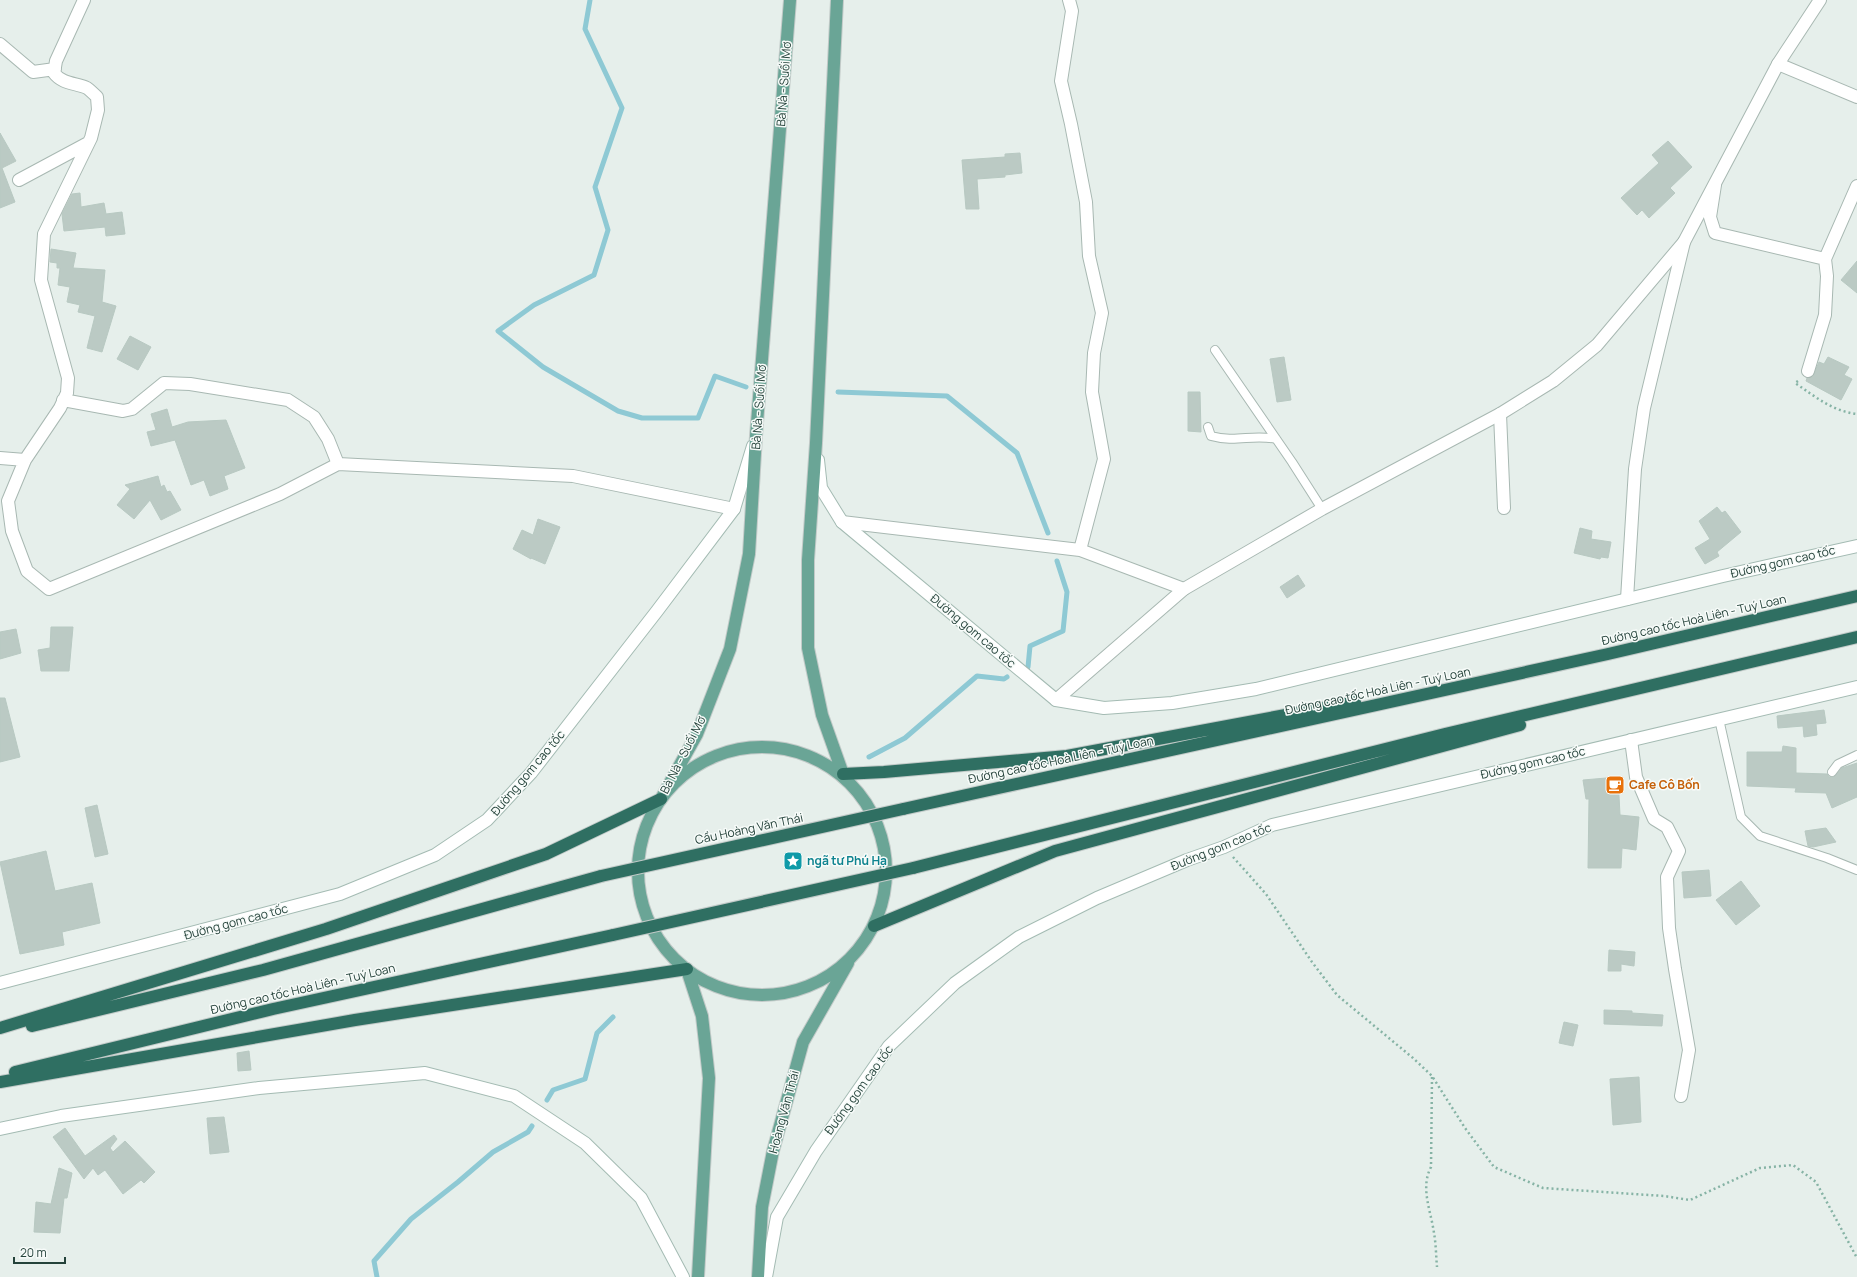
<svg xmlns="http://www.w3.org/2000/svg" width="1857" height="1277" font-family="Manrope,sans-serif">
<rect width="100%" height="100%" fill="#e6efeb"/>
<g fill="none" stroke-linecap="round" stroke-linejoin="round">
<path stroke="#8ec9d4" stroke-width="5" d="M590,0L585,29L622,108L595,187L608,230L594,275L534,305L498,331L543,367L618,411L642,418H698L715,376L746,387
M838,392L947,396L1017,453L1048,533
M1028,667L1030,646L1063,631L1067,592L1057,561
M869,757L905,738L977,676L1004,679L1007,677
M547,1100L553,1090L585,1079L597,1033L613,1017
M377,1277L374,1261L411,1219L458,1182L493,1152L528,1132L532,1126"/>
</g>
<path fill="#bbcac4" stroke="#b8c9c2" d="M0,133L16,161L2,168L15,202L0,208Z
M1668,141L1692,167L1670,188L1675,193L1649,218L1642,210L1637,215L1621,198L1659,163L1652,155Z
M1020,153L1022,173L1005,175V177L977,179L979,209H966L962,160L1005,157V154Z
M80,193L81,207L104,203L106,214L122,212L125,234L106,236L105,227L64,231L62,214L72,194Z
M51,249L76,253L73,268L105,270L102,302L116,306L102,352L87,348L95,316L78,312L80,305L67,302L70,287L58,285L60,268H57V263L50,262Z
M1857,261V293L1841,280Z
M130,336L151,347L138,370L117,359Z
M1284,357L1291,400L1277,402L1270,359Z
M1828,357L1849,367L1844,375L1852,379L1841,400L1806,381L1807,378L1813,376L1819,362L1824,364Z
M1188,392H1200L1201,432L1188,431Z
M167,409L172,427L188,422L226,420L245,468L224,476L228,489L210,496L204,480L191,485L175,440L151,446L147,432L156,430L151,414Z
M158,476L161,487L164,485L167,492L170,491L181,510L161,520L150,500L134,519L117,505L130,489L125,485Z
M1717,507L1722,513L1725,511L1741,532L1717,552L1719,556L1705,564L1695,548L1710,539L1699,521Z
M538,519L560,527L545,564L531,558V559L513,549L522,530L533,535Z
M1580,528L1592,531L1591,539L1611,542L1608,558L1601,557L1600,559L1574,553Z
M1298,575L1305,586L1287,598L1280,587Z
M51,627H73L69,671H41L38,650L50,648Z
M16,629L21,653L0,659V632Z
M0,698H5L20,757L0,762Z
M1824,710L1826,723L1816,724L1817,735L1804,737L1803,726L1778,728L1777,716Z
M1783,746L1796,748V773L1827,774L1829,777H1834L1842,768L1857,763V797L1832,808L1826,793L1795,792L1796,788L1747,786V752H1782Z
M1618,777L1620,815L1639,817L1636,850L1622,848L1621,868H1588L1589,799H1586L1583,780Z
M97,805L108,854L95,857L85,808Z
M1826,828L1836,842L1813,847L1808,846L1805,831Z
M46,851L55,891L92,883L100,923L62,932L64,945L20,954L0,862Z
M1709,870L1711,896L1684,898L1682,872Z
M1741,881L1760,906L1736,925L1716,900Z
M1609,950L1635,952L1634,966L1621,964V971H1608Z
M1604,1010L1632,1011V1013L1663,1015L1662,1026L1604,1024Z
M1564,1022L1578,1025L1573,1046L1559,1043Z
M249,1051L251,1070L238,1071L237,1053Z
M1639,1077L1641,1122L1613,1125L1610,1079Z
M224,1117L229,1152L210,1154L207,1118Z
M65,1128L85,1156L114,1135L117,1139L110,1148L113,1152L125,1141L155,1172L144,1183L141,1180L123,1194L105,1170L98,1175L93,1168L84,1179L53,1137Z
M59,1168L72,1173L67,1198H64L60,1233L34,1232L36,1202L51,1204Z"/>
<g fill="none" stroke-linecap="round" stroke-linejoin="round">
<defs>
<path id="service" d="M1215,350L1292,462L1322,509
M1208,427L1211,436C1236,443 1252,434 1276,439
M1719,719L1741,817L1760,836L1827,858L1857,870
M1832,772L1838,764L1857,755"/>
<path id="minor" d="M84,0L56,61L54,73C62,84 76,83 87,88C91,91 94,94 97,97L98,110L91,138L44,234L41,280L68,378L67,393L60,408L25,460L8,501L12,531L27,571L49,589L280,494L338,464L573,476L734,509
M1069,0L1072,11L1061,81L1071,124L1086,202L1089,256L1102,313L1094,353L1092,392L1104,459L1080,550L1184,589
M0,44L33,72L55,69
M1778,64L1857,97
M19,180L88,143
M1715,185L1710,217L1715,233L1825,259
M1808,371L1825,315L1827,276L1825,259L1857,186
M63,400L123,411L132,409L164,383L190,384L288,400L314,417L328,439L338,464
M1500,414L1504,508
M0,458L25,460
M842,522L1080,550
M1627,599L1635,469L1644,408L1684,242
M1631,740L1636,777L1654,819L1667,827L1679,851L1667,877L1669,928L1675,969L1689,1050L1681,1096"/>
<path id="tertiary" d="M1056,700L1184,589L1322,509L1500,414L1553,381L1597,345L1684,242L1778,64L1820,0"/>
<path id="secondary" d="M818,460L821,488L842,522L1056,700L1104,708L1172,703L1256,689L1723,576L1857,546
M0,983L340,894L435,855L487,820L531,773L657,611L734,509L753,446
M0,1129L61,1116L259,1088L425,1073L514,1096L585,1143L641,1198L683,1277
M766,1277L777,1217L816,1151L889,1046L955,983L1019,937L1097,898L1187,860L1224,847L1272,825L1857,687"/>
<path id="primary" d="M837,0L816,443L808,560V648L822,715L843,774
M638 871a124 124 0 1 1 248 0a124 124 0 1 1-248 0Z
M661,799L697,734L730,649L749,554L756,436L790,0
M687,970L702,1016L709,1078L698,1277
M758,1277L762,1207L773,1151L803,1042L848,963"/>
<path id="motorway" d="M843,774L884,772L1067,756L1355,702
M903,809L1608,654L1857,596
M913,868L1445,734L1857,637
M874,926L1055,851L1520,725
M32,1026L263,970L601,876
M0,1028L326,929L546,854L661,799
M15,1072L273,1009L613,935
M0,1082L355,1020L687,969"/>
</defs>
<use href="#service" stroke="#a8b8b2" stroke-width="10"/>
<use href="#minor" stroke="#a8b8b2" stroke-width="14"/>
<use href="#tertiary" stroke="#a8b8b2" stroke-width="14"/>
<use href="#secondary" stroke="#a4bbb3" stroke-width="14"/>
<use href="#primary" stroke="#c2cac8" stroke-width="14"/>
<use href="#motorway" stroke="#c2cac8" stroke-width="14"/>
<path stroke="#86b3a5" stroke-width="2.5" stroke-dasharray="2 3" stroke-linecap="butt" d="M1798,381L1795,383C1816,397 1832,411 1857,414
M1233,857L1266,894L1312,962L1337,995L1413,1058L1432,1076L1465,1128L1494,1167L1543,1188L1664,1196L1690,1200L1760,1168L1793,1165L1816,1182L1857,1258
M1432,1077L1431,1167C1420,1188 1431,1211 1434,1233C1436,1244 1436,1256 1437,1267"/>
<use href="#service" stroke="#fff" stroke-width="8"/>
<use href="#minor" stroke="#fff" stroke-width="12"/>
<use href="#tertiary" stroke="#fff" stroke-width="12"/>
<use href="#secondary" stroke="#fff" stroke-width="12"/>
<use href="#primary" stroke="#6aa596" stroke-width="12"/>
<use href="#motorway" stroke="#2f6f62" stroke-width="12"/>
<defs>
<path id="motorway-bridge" d="M601,876L903,809
M613,935L913,868"/>
</defs>
<use href="#motorway-bridge" stroke="#c2cac8" stroke-width="14" stroke-linecap="butt"/>
<use href="#motorway-bridge" stroke="#2f6f62" stroke-width="12"/>
</g>
<defs>
<symbol id="cafe-square" viewBox="-11 -11 22 22"><rect x="-9" y="-9" width="18" height="18" rx="4" fill="#e8710a" stroke="#f7fbf9"/><path d="M-5.5-4.5H6V0H3Q3 3.5 0 3.5H-2.5Q-5.5 3.5-5.5 0ZM3-3.2v2h1.7v-2ZM-6 4.5H4V6H-6Z" fill="#fff"/></symbol>
<symbol id="sight-square" viewBox="-11 -11 22 22"><rect x="-9" y="-9" width="18" height="18" rx="4" fill="#0f9aa8" stroke="#f7fbf9"/><path d="M0-6L1.8-2.2L6-1.7L2.9 1.2L3.7 5.4L0 3.3L-3.7 5.4L-2.9 1.2L-6-1.7L-1.8-2.2Z" fill="#fff"/></symbol>
</defs>
<g fill-rule="evenodd">
<use href="#cafe-square" x="1604" y="774" width="22" height="22"/>
<use href="#sight-square" x="782" y="850" width="22" height="22"/>
</g>
<g text-anchor="middle" stroke-width="3" stroke-linejoin="round" paint-order="stroke">
<g font-size="12" fill="#24423a" stroke="#f7fbf9">
<text transform="translate(784 84) rotate(-86)" y="4">Bà Nà - Suối Mơ</text>
<text transform="translate(759 407) rotate(-86)" y="4">Bà Nà - Suối Mơ</text>
<text transform="translate(1783 562) rotate(-13)" y="4">Đường gom cao tốc</text>
<text transform="translate(1694 620) rotate(-13)" y="4">Đường cao tốc Hoà Liên - Tuý Loan</text>
<text transform="translate(973 631) rotate(40)" y="4">Đường gom cao tốc</text>
<text transform="translate(1378 691) rotate(-12)" y="4">Đường cao tốc Hoà Liên - Tuý Loan</text>
<text transform="translate(683 755) rotate(-63)" y="4">Bà Nà - Suối Mơ</text>
<text transform="translate(1061 760) rotate(-12)" y="4">Đường cao tốc Hoà Liên - Tuý Loan</text>
<text transform="translate(1533 763) rotate(-13)" y="4">Đường gom cao tốc</text>
<text transform="translate(528 773) rotate(-50)" y="4">Đường gom cao tốc</text>
<text transform="translate(749 829) rotate(-12)" y="4">Cầu Hoàng Văn Thái</text>
<text transform="translate(1221 847) rotate(-22)" y="4">Đường gom cao tốc</text>
<text transform="translate(236 922) rotate(-15)" y="4">Đường gom cao tốc</text>
<text transform="translate(303 989) rotate(-13)" y="4">Đường cao tốc Hoà Liên - Tuý Loan</text>
<text transform="translate(859 1090) rotate(-54)" y="4">Đường gom cao tốc</text>
<text transform="translate(784 1112) rotate(-75)" y="4">Hoàng Văn Thái</text>
</g>
<g font-size="12" font-weight="bold" fill="#c56008" stroke="#f7fbf9" text-anchor="start">
<text x="1629" y="789">Cafe Cô Bốn</text>
</g>
<g font-size="12" font-weight="bold" fill="#0d838f" stroke="#f7fbf9" text-anchor="start">
<text x="807" y="865">ngã tư Phú Hạ</text>
</g>
</g>
<path d="M14 1257v6h51v-6" fill="none" stroke="#24423a" stroke-width="2"/>
<text x="20" y="1257" font-size="12" fill="#24423a" stroke="#f7fbf9" stroke-width="3" paint-order="stroke">20 m</text>
</svg>
